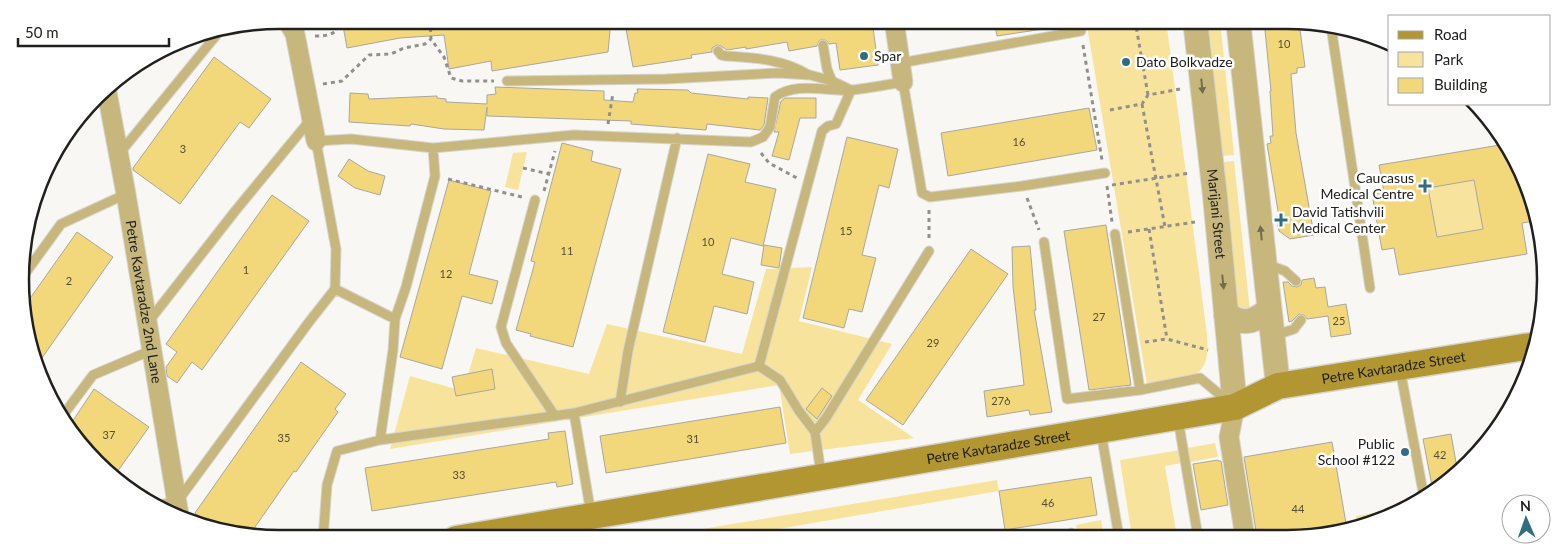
<svg xmlns="http://www.w3.org/2000/svg" width="1566" height="559" font-family="Lato,'Noto Sans Georgian',sans-serif">
<rect width="100%" height="100%" fill="#f9f7f3"/>
<path fill="#f8e39c" d="M1086,20H1166L1207,335C1208,349 1209,365 1196,374L1147,384Z
M1208,20H1220L1234,155L1222,156Z
M527,152L518,190L505,187L513,153Z
M1234,161L1250,311L1238,310L1223,162Z
M1474,180L1483,229L1437,237L1428,188Z
M812,267L799,321L892,344L858,400L914,438L790,454L779,385L390,449L410,376L463,391L476,348L589,374L607,324L742,354L766,269Z
M1215,443L1218,457L1190,462L1188,448Z
M1180,450L1182,463L1165,466L1177,537H1132L1120,460Z
M997,480L999,491L726,538H648Z
M1403,508L1404,510L1401,512L1358,525L1356,516Z
M1101,520L1104,537H1079L1076,525Z"/>
<path fill="#f3d87b" stroke="#a7a6a2" fill-rule="evenodd" d="M342,20H360L361,26L399,20H533L534,25L565,20H611L608,52L492,71L491,61L449,69L444,35L400,38L347,48Z
M679,20H872L878,65L840,70L836,43L829,44L827,41L822,39L819,41L817,46L789,51L787,42L746,49V47L727,50L721,46L717,45L712,48V52L691,55L692,58L633,67L626,29Z
M994,20H1042L1043,29L997,36Z
M1264,20L1299,22L1305,67L1297,68V73L1291,74L1296,133L1314,235L1290,239L1279,231L1276,217H1279L1267,144L1271,143L1270,136H1273L1270,91H1271Z
M214,57L271,99L249,128L240,122L180,204L133,170V168Z
M495,87L604,91V100L633,102L635,93H638L637,89L688,90L691,93L748,99V97L768,98L764,125L760,130L707,124L706,130L631,124V121L487,116V107L484,130L444,129L411,124L410,126L349,122L350,93L368,94L369,99L437,96V98L446,99V102L487,104V95L496,94Z
M785,98H816V118H800L789,160L772,156L779,132H774L781,101Z
M1089,108L1097,150L948,176L941,133Z
M847,137L898,149L889,188L879,185L862,255L876,258L862,312L849,309L844,328L803,318Z
M562,143L593,151L591,161L621,169L573,347L530,336L531,334L516,330L535,262L531,261Z
M1506,144L1510,148L1514,174L1519,173L1535,221L1522,223L1527,254L1399,275L1394,248L1382,250L1372,194L1384,192L1379,165ZM1474,180L1483,229L1437,237L1428,188Z
M708,154L750,164L745,182L776,189L763,246L731,238L722,274L754,282L747,314L714,306L705,342L663,332Z
M349,159L368,171L385,176L380,195L355,188L338,176Z
M449,180L491,191L469,274L498,281L492,304L462,296L442,369L400,357Z
M272,195L309,221L202,370L192,362L177,383L167,376L166,367L177,352L166,344Z
M1106,225L1131,385L1089,390L1064,231Z
M77,232L113,257L37,365L29,346L26,304Z
M764,245L782,248L779,268L761,265Z
M1030,246L1036,310H1034L1052,412L1030,415L1029,410L987,417L984,391L1024,385L1013,286L1012,247Z
M971,249L1008,274L903,425L866,400Z
M1314,278L1316,288L1325,287L1328,307L1346,304L1351,334L1331,337L1328,316L1307,319L1304,315L1299,314L1292,321L1289,322L1283,282H1288L1292,286L1297,287L1301,285L1302,280Z
M301,362L346,394L335,409L338,412L296,472L294,471L253,530L250,529L246,535L213,530L198,524L202,518L195,513Z
M492,369L495,389L456,396L452,377Z
M822,388L832,396L817,419L806,409Z
M94,389L149,427L115,475L68,428Z
M780,407L786,443L606,473L600,436Z
M565,431L573,484L557,487L556,482L372,511L365,468L549,439L548,433Z
M1451,434L1458,474L1433,491L1423,439Z
M1332,442L1347,529L1321,537H1257L1244,457Z
M1218,460V461H1221L1228,505L1201,510L1193,464Z
M1091,477L1097,515L1005,530L999,491Z"/>
<g fill="none" stroke-linecap="round" stroke-linejoin="round">
<defs>
<path id="service" d="M1331,26L1370,288
M823,45L827,69L832,81
M718,51L721,55L726,56C755,58 782,59 807,74
M900,63L1081,31
M507,81L666,79L778,73L810,75L832,81L851,90L836,124L828,126L822,131L759,366
M119,154L219,32
M535,200L501,327L506,343L555,416
M1115,234L1140,390
M1044,242L1067,399L1140,390L1200,378L1230,403
M1266,264L1285,271L1296,281
M24,275L61,224L126,194
M335,289L395,319
M149,321L236,210L311,119
M1273,336L1294,329L1301,320
M1400,369L1424,497
M620,402L628,351L677,138
M574,413L591,514
M61,418L93,375L152,350
M1178,419L1198,537
M815,432L821,474
M1101,432L1119,537
M380,440L393,350L395,319L406,287L435,176L433,148
M157,505L177,502L309,322L335,289L336,249L316,141L351,139L433,148L574,135L751,142L763,137L770,127L775,97C796,81 828,92 852,90C869,88 886,85 903,82L922,193L930,197L1022,186L1105,173
M1071,533L1072,537
M323,539L327,485L337,451L380,440L574,413L759,366L780,380L799,411L815,432L826,418L929,251"/>
<g id="minor">
<path d="M287,20L295,34L316,141"/>
<path d="M894,20L903,82"/>
<path id="s1" d="M106,87L126,194L179,515"/>
<path d="M1235,407L1229,437L1245,537"/>
</g>
<g id="tertiary">
<path id="s2" d="M1195,20L1215,196L1235,407"/>
<path d="M1238,20L1278,386"/>
<path d="M1226,314C1244,326 1253,322 1269,310"/>
</g>
<g id="secondary">
<path id="s3" d="M456,539L1235,407L1278,386L1537,345"/>
</g>
</defs>
<use href="#service" stroke="#d6d5d1" stroke-width="11"/>
<use href="#minor" stroke="#d6d5d1" stroke-width="21"/>
<use href="#tertiary" stroke="#d6d5d1" stroke-width="26"/>
<use href="#secondary" stroke="#d6d5d1" stroke-width="29"/>
<path stroke="#91908d" stroke-width="3" stroke-dasharray="4 4" stroke-linecap="butt" d="M430,20L431,39L444,57L451,78L462,81H494
M1135,20L1148,95
M1094,28L1145,20
M315,36C328,36 338,35 340,20
M1083,45L1102,160
M323,84L342,81L369,55L391,54L404,48L425,44L431,39
M1142,104L1165,227
M1110,110L1142,104L1148,95L1180,89
M608,124L613,93
M761,153L769,163L797,178
M523,168L549,174
M448,179L522,197
M1112,185L1190,173
M1107,186L1112,222
M544,191L555,151
M1027,198L1039,230
M1149,229L1167,339
M1128,232L1195,222
M929,238V209
M1145,342L1167,339L1208,350"/>
<use href="#service" stroke="#c8b77c" stroke-width="9"/>
<use href="#minor" stroke="#c8b77c" stroke-width="19"/>
<use href="#tertiary" stroke="#c8b77c" stroke-width="24"/>
<use href="#secondary" stroke="#b19632" stroke-width="26"/>
</g>
<defs><path id="oneway-solid" d="M-6-.8H1V-3.2L6.5 0L1 3.2V.8H-6Z" transform="scale(1.25)"/></defs>
<g fill="#746c4d">
<use href="#oneway-solid" transform="translate(1202 86) rotate(84)"/>
<use href="#oneway-solid" transform="translate(1261 233) rotate(-96)"/>
<use href="#oneway-solid" transform="translate(1223 282) rotate(84)"/>
</g>
<g fill="#2f6d83" stroke="#fff" stroke-width="2">
<circle cx="864" cy="56" r="5"/>
<circle cx="1126" cy="62" r="5"/>
<path d="M1422.5 178.5h5v5h5v5h-5v5h-5v-5h-5v-5h5z"/>
<path d="M1278.5 212.5h5v5h5v5h-5v5h-5v-5h-5v-5h5z"/>
<circle cx="1405" cy="452" r="5"/>
</g>
<g text-anchor="middle" stroke-width="5" stroke-linejoin="round" paint-order="stroke">
<g font-size="11" fill="#554e35">
<text x="1284" y="48">10</text>
<text x="1019" y="146">16</text>
<text x="183" y="153">3</text>
<text x="846" y="235">15</text>
<text x="708" y="246">10</text>
<text x="567" y="255">11</text>
<text x="246" y="274">1</text>
<text x="446" y="278">12</text>
<text x="69" y="285">2</text>
<text x="1099" y="321">27</text>
<text x="1339" y="325">25</text>
<text x="933" y="347">29</text>
<text x="1001" y="405">27ბ</text>
<text x="109" y="439">37</text>
<text x="284" y="442">35</text>
<text x="693" y="443">31</text>
<text x="1440" y="459">42</text>
<text x="459" y="479">33</text>
<text x="1048" y="507">46</text>
<text x="1298" y="513">44</text>
</g>
<g font-size="14" fill="#20201e" stroke="#fff" text-anchor="start">
<text x="874" y="61">Spar</text>
<text x="1136" y="67">Dato Bolkvadze</text>
<text x="1414" y="183" text-anchor="end">Caucasus<tspan x="1414" dy="16">Medical Centre</tspan></text>
<text x="1292" y="217">David Tatishvili<tspan x="1292" dy="16">Medical Center</tspan></text>
<text x="1395" y="449" text-anchor="end">Public<tspan x="1395" dy="16">School #122</tspan></text>
</g>
<g font-size="14" fill="#20201e" stroke="#fff">
<text dy="5" stroke="none"><textPath href="#s2" startOffset="195">Marijani Street</textPath></text>
<text dy="5" stroke="none"><textPath href="#s1" startOffset="218">Petre Kavtaradze 2nd Lane</textPath></text>
<text dy="5" stroke="none"><textPath href="#s3" startOffset="955">Petre Kavtaradze Street</textPath></text>
<text dy="5" stroke="none"><textPath href="#s3" startOffset="550">Petre Kavtaradze Street</textPath></text>
</g>
</g>
<path d="M0 0H1566V559H0ZM279 29H1287A250 250 0 0 1 1537 279V280A250 250 0 0 1 1287 530H279A250 250 0 0 1 29 280V279A250 250 0 0 1 279 29Z" fill="#fff" fill-rule="evenodd"/>
<path fill="none" stroke="#20201e" stroke-width="2.5" d="M279 29H1287A250 250 0 0 1 1537 279V280A250 250 0 0 1 1287 530H279A250 250 0 0 1 29 280V279A250 250 0 0 1 279 29Z"/>
<rect x="1388" y="15" width="162" height="90" fill="#ffffff" stroke="#a6a6a5"/>
<rect x="1398" y="31" width="25" height="8" fill="#b19632" stroke="#a6a6a5"/>
<text x="1434" y="40" font-size="15" fill="#20201e">Road</text>
<rect x="1398" y="52" width="25" height="15" fill="#f8e39c" stroke="#a6a6a5"/>
<text x="1434" y="65" font-size="15" fill="#20201e">Park</text>
<rect x="1398" y="78" width="25" height="15" fill="#f3d87b" stroke="#a6a6a5"/>
<text x="1434" y="90" font-size="15" fill="#20201e">Building</text>
<g transform="translate(1526 519) rotate(358)"><circle r="24" fill="#ffffff" stroke="#a6a6a5"/>
<path d="M0-4L9 19L0 12L-9 19Z" fill="#2f6d83"/>
<text y="-8" font-size="14" font-weight="bold" text-anchor="middle" fill="#20201e">N</text>
</g>
<path d="M18 38v8h151v-8" fill="none" stroke="#20201e" stroke-width="2.5"/>
<text x="25" y="38" font-size="15" fill="#20201e" stroke="#ffffff" stroke-width="4" paint-order="stroke">50 m</text>
</svg>
